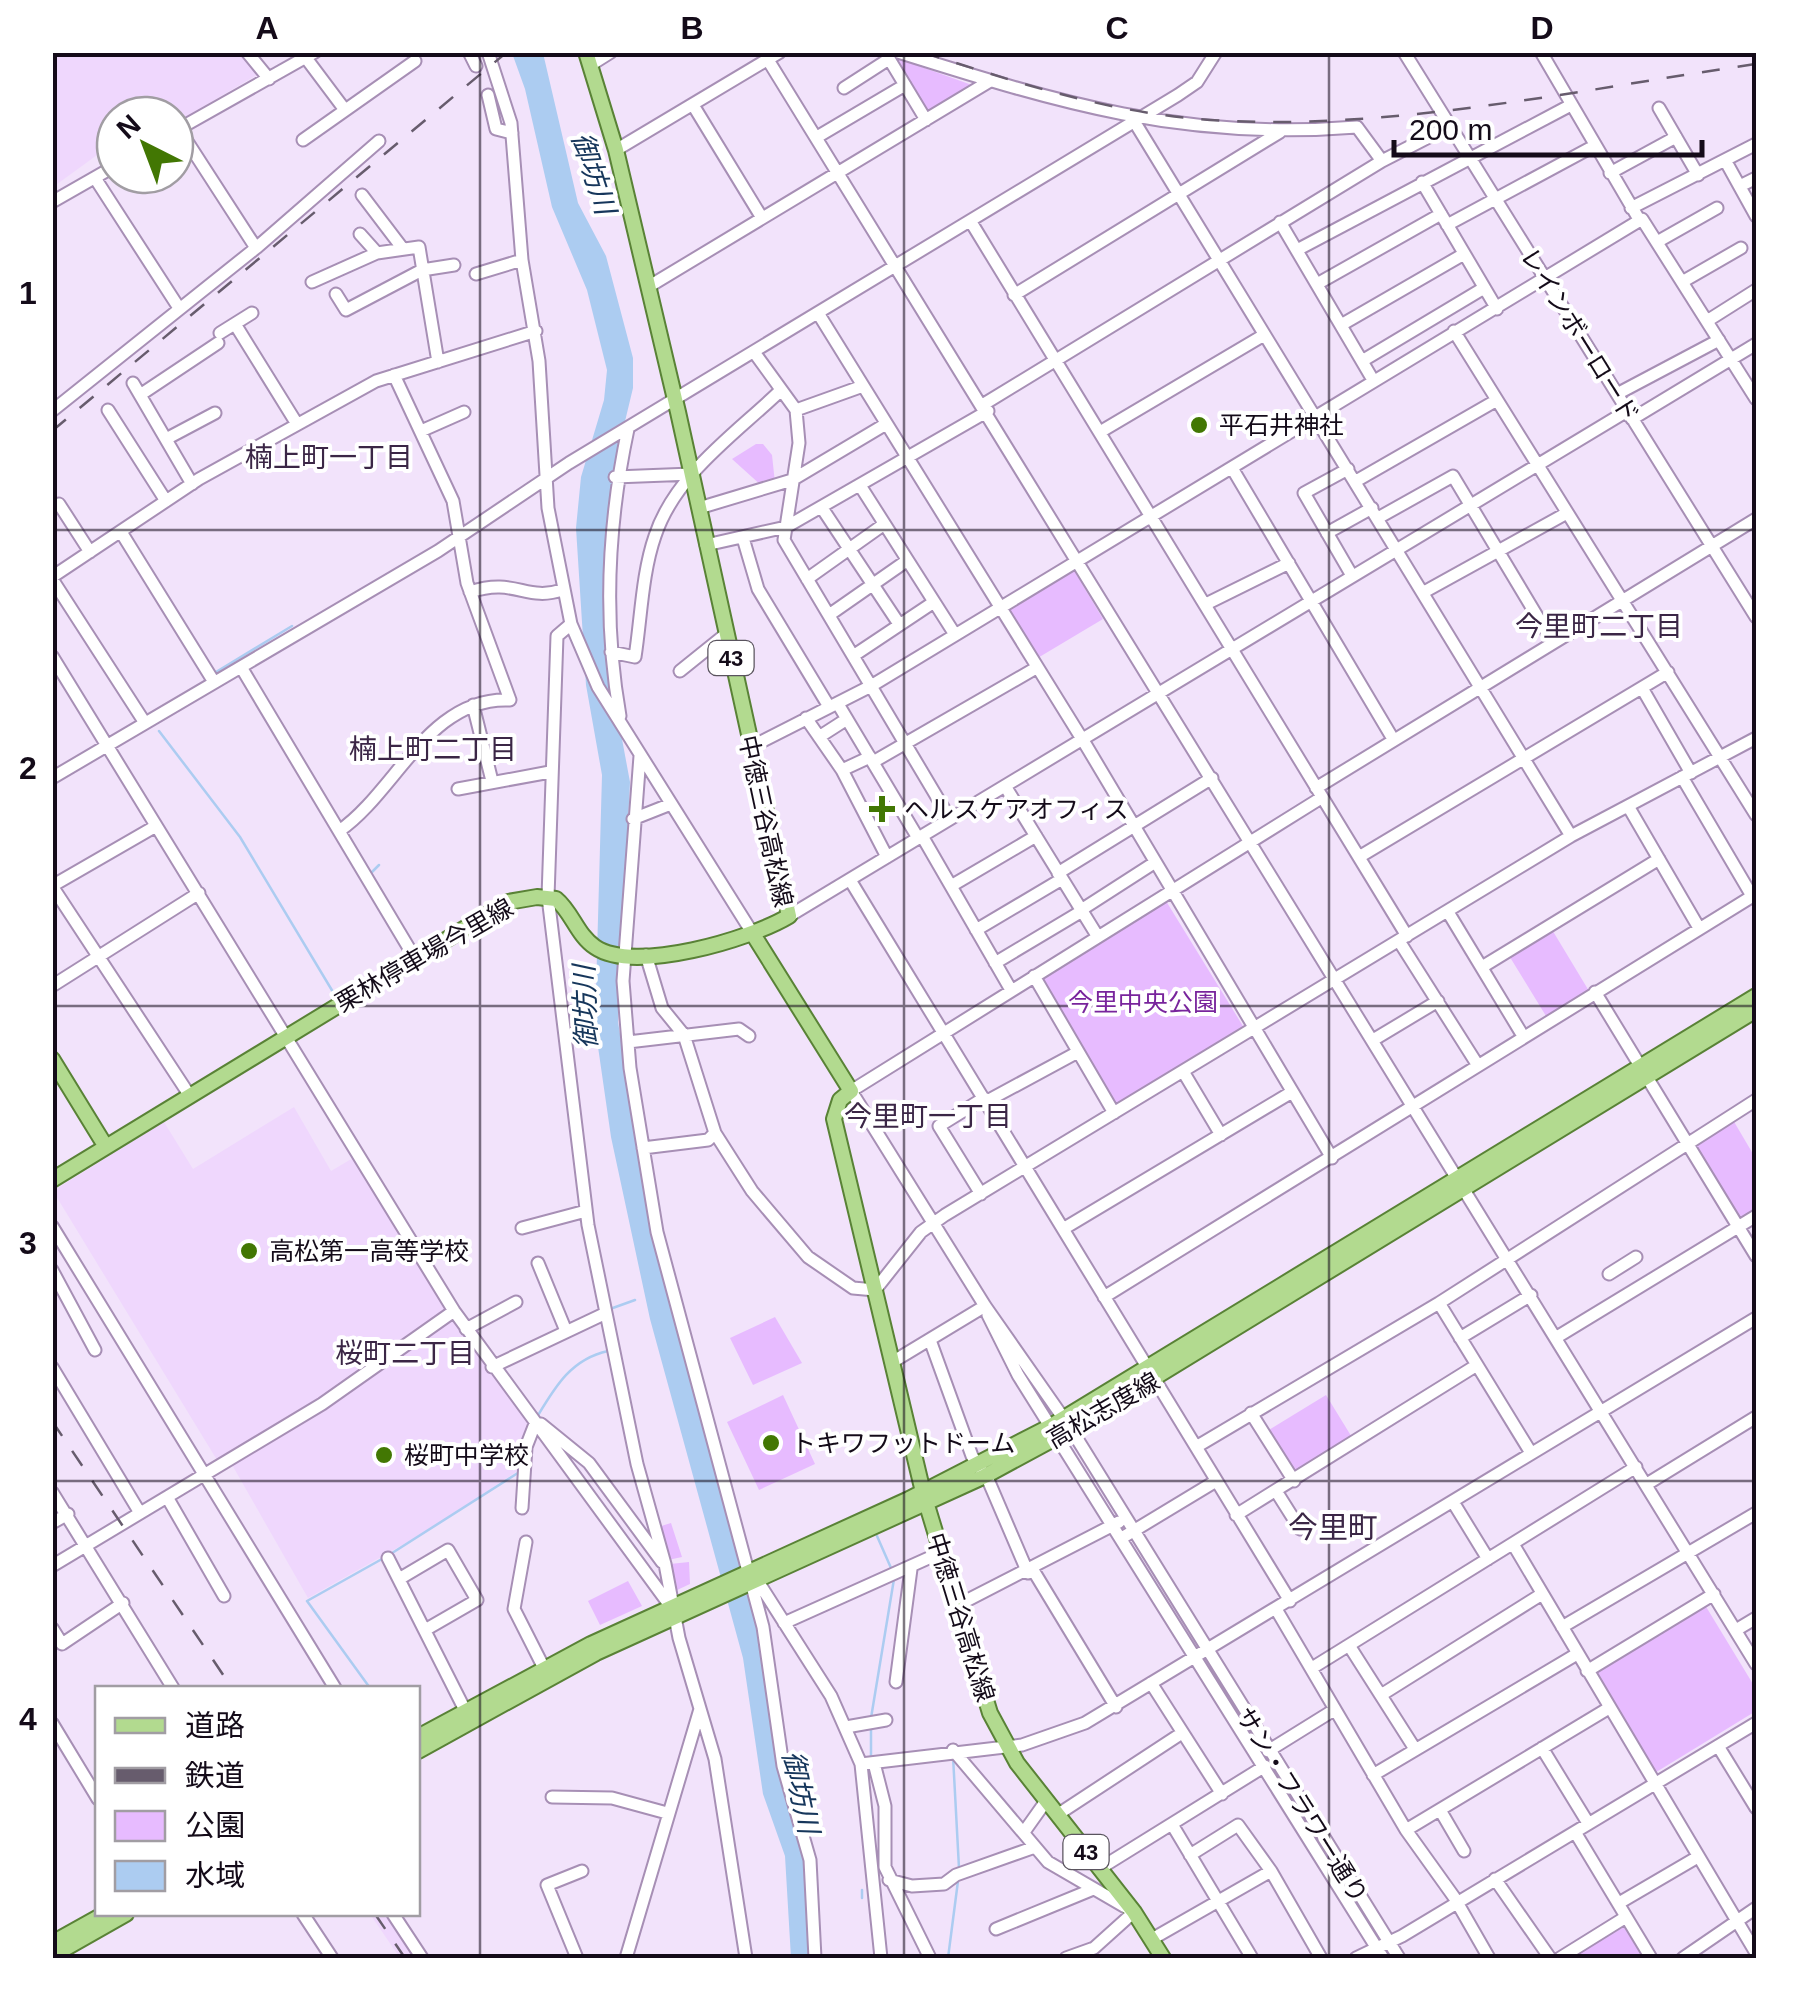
<svg xmlns="http://www.w3.org/2000/svg" width="1809" height="2011" font-family="Helvetica,'Noto Sans JP',sans-serif">
<rect width="100%" height="100%" fill="#f2e3fb"/>
<path fill="#efd7fd" d="M53,53H240L257,75L175,123V115H115V142L53,187Z
M294,1107L331,1171L353,1158L447,1309L320,1399L217,1460L53,1191L164,1122L193,1169Z
M452,1317L530,1424L522,1468L420,1535L308,1598L231,1463Z
M370,1914H388L418,1958H400Z"/>
<path fill="#e7bbff" d="M897,58L969,84L971,87L927,114L894,60Z
M756,444H763L772,455L775,483L763,487L732,459Z
M1072,567L1103,619L1036,659L1005,607Z
M1166,901L1246,1031L1118,1106L1042,977Z
M1551,928L1589,991L1546,1016L1508,954Z
M1733,1120L1756,1159V1210L1741,1220L1695,1144Z
M775,1317L802,1363L753,1385L730,1338Z
M783,1395L815,1464L759,1490L727,1422Z
M1326,1395L1353,1439L1294,1475L1267,1431Z
M671,1523L682,1557L668,1560L658,1527Z
M689,1562L690,1584L675,1591L670,1564Z
M628,1581L642,1606L600,1625L588,1601Z
M1705,1605L1756,1689V1711L1653,1774L1592,1672Z
M1624,1927L1643,1958H1570Z"/>
<path fill="#acccf1" d="M512,53H543L578,203L606,256L633,358V388L614,467L607,523L619,723L630,782L618,1022L653,1232L759,1635L777,1765L805,1867L812,1958H791L785,1856L763,1794L743,1658L650,1319L611,1137L595,1026L602,775L586,685L576,528L581,477L604,400L607,370L587,290L552,207L525,89Z"/>
<g fill="none" stroke-linecap="round" stroke-linejoin="round">
<path stroke="#acccf1" stroke-width="2.5" d="M216,672L292,626
M159,731L240,837L336,997
M372,872L379,865
M610,1309L635,1300
M537,1417C555,1387 571,1359 608,1351L602,1321
M877,1536L891,1568
M389,1555L521,1471
M370,1688L307,1601L382,1559
M871,1718L894,1579
M871,1726V1758
M953,1756L959,1868
M862,1898V1890
M948,1958L958,1881"/>
<defs>
<path id="minor" d="M247,52L269,79
M469,52L476,66
M488,52L511,123L522,260L539,361L548,508L571,624L598,687L753,934
M885,52L926,120
M898,52C1060,103 1183,141 1357,127L1382,161
M1404,52L1756,617
M1541,52L1640,221
M306,58L345,110
M768,60L1756,1664
M592,64L611,52
M844,88L889,59
M488,95L496,129L512,133
M693,105L762,218
M1659,108L1698,175
M1134,121L1571,836
M179,129L256,248
M175,131L315,52
M817,137L905,85
M303,140L415,61
M616,150L780,52
M1725,160L1756,216
M1610,173L1676,137
M95,178L179,308
M1422,182L1497,309
M1740,186L1756,178
M362,195L403,249
M52,202L115,166
M1631,208L1756,144
M971,222L1407,936
M1280,222L1373,380
M1447,225L1594,146
M360,234L377,253
M1657,242L1717,208
M1297,250L1571,105
M476,274L522,260
M312,282L377,253L419,247L438,362
M1682,282L1741,248
M1317,284L1441,214
M648,287L990,81
M336,294L346,310L422,270L454,265
M1014,295L1280,132
M818,313L1087,747L1332,1158
M1707,321L1756,290
M235,324L297,424
M1341,325L1464,254
M1454,331L1756,815
M220,333L252,313
M754,352L796,410L799,443L784,540L950,819
M1362,361L1484,288
M133,383L192,484
M1617,394L1719,340
M140,395L218,343
M984,404L1382,161L1450,126
M108,410L166,501
M796,410L863,386
M52,411L256,248L379,141
M1632,419L1756,344
M421,431L464,412
M1100,432L1264,335
M166,439L215,413
M1232,468L1393,739
M1348,469L1304,493L1351,574
M615,477L692,474
M1356,481L1497,400
M861,487L954,633
M59,504L90,552
M699,508L792,480L886,424
M822,508L899,624
M1378,518L1453,476L1552,641
M121,532L214,682
M1327,533L1372,508
M743,538L758,589L828,705
M706,545L786,527L988,411
M52,577L199,479L376,381L536,331
M52,579L145,723
M807,579L883,525
M470,592C515,577 526,602 562,590
M1424,592L1567,513
M1206,604L1289,563
M829,615L905,562
M571,624L557,636L548,897L588,1225L637,1464L665,1564L679,1638L715,1759L746,1958
M611,652L635,657C641,619 642,573 655,536C675,475 735,434 779,392
M52,656L454,1311L671,1607
M853,656L934,602
M241,667L416,960
M680,671L726,634
M1642,688L1691,773
M838,704L918,838
M473,705L492,781
M620,716C603,620 608,523 628,429
M806,718L842,770L887,857
M819,737L847,719
M751,747L871,686L1642,219L1756,399
M640,756L623,981L630,1068L657,1232L763,1627L783,1766L810,1860L815,1958
M873,762L1036,668
M842,770L870,757
M1682,777L1752,896
M52,778L438,551L569,463L1178,95L1197,82L1216,52
M1005,786L1098,937
M1316,788L1756,519
M458,789L550,772
M1321,798L851,1091L985,1306L1071,1429L1399,1958
M1628,806L1699,928
M633,819L671,804
M156,826L52,886L190,1096
M339,831C396,792 429,696 510,700L467,583L453,501L394,375
M922,836L1011,990
M1359,857L1668,672
M1058,873L1212,778
M850,880L1290,1601
M951,886L1036,836
M1081,910L1154,863
M1448,912L1523,1036
M789,916L1627,411
M976,930L1062,879
M1399,941L1477,1064
M646,955L662,1008L684,1035L715,1133L752,1191L808,1257L853,1288L875,1290L921,1232L945,1215L1571,836L1756,738
M995,963L1082,911
M1482,967L1659,859
M1034,976L1114,1113
M52,986L199,893
M1595,992L1756,1256
M1373,1040L1438,1001
M628,1042L739,1029L749,1036
M1184,1073L1221,1135
M987,1101L1078,1052
M643,1148L708,1140L715,1133
M981,1194L939,1126L984,1098
M52,1226L335,1688
M522,1228L586,1211
M1063,1229L1292,1092
M538,1263L566,1331
M52,1270L95,1350
M1609,1274L1636,1257
M1104,1297L1756,894
M1439,1303L1531,1453
M988,1315L1018,1375L1383,1958
M466,1329L516,1302
M1557,1337L1756,1216
M1460,1338L1531,1295
M930,1340L972,1456L989,1482L1028,1573
M894,1361L985,1306
M52,1367L140,1513
M492,1367L606,1313
M1251,1413L1294,1481
M1196,1447L1439,1303L1756,1100
M1647,1484L1756,1417
M1276,1491L1300,1529
M52,1492L173,1688
M167,1497L224,1596
M1453,1502L1488,1559
M522,1508L526,1447L535,1424H541L589,1463L662,1562
M1236,1515L1477,1365
M52,1523L68,1514
M1125,1536L1216,1481
M526,1542L514,1609L547,1674
M1513,1544L1756,1953
M388,1558L469,1718
M52,1566L322,1404L454,1311
M1033,1570L1116,1707
M399,1579L448,1550L477,1600L425,1630
M757,1580L831,1696L861,1764L881,1958
M958,1605L1119,1522
M1276,1609L1406,1830L1454,1897L1489,1958
M784,1623L942,1552
M1562,1627L1756,1513
M52,1628L62,1644L123,1603
M1736,1630L1756,1618
M1350,1647L1415,1749
M1312,1668L1636,1467
M1587,1671L1714,1594
M896,1682L911,1569
M1151,1683L1222,1794
M1381,1695L1542,1594
M52,1723L98,1799
M846,1727L886,1720
M1718,1746L1756,1808
M1542,1748L1588,1823
M953,1750L1048,1862L1134,1912L1094,1948L1066,1958
M1268,1751L1334,1710
M874,1763L885,1806V1867L930,1958
M861,1764L1022,1745L1085,1723L1756,1318
M1373,1775L1577,1654
M552,1797L612,1798L667,1813
M1440,1810L1464,1851
M1057,1815L1182,1733
M1173,1826L1252,1958
M1406,1830L1609,1708
M1024,1832L1046,1801
M1575,1832L1651,1958
M1190,1855L1238,1825L1271,1871L1321,1958
M1099,1869L1265,1766
M1495,1879L1550,1958
M889,1880L912,1886L944,1884L956,1875L1035,1847
M1619,1903L1696,1858
M303,1914L332,1958
M393,1914L422,1958
M996,1929L1091,1890
M1152,1939L1271,1871
M577,1958L547,1885L582,1871
M626,1958L700,1709
M1356,1958L1402,1936L1756,1723
M1560,1958L1626,1917
M1683,1958L1756,1908"/>
<path id="major" d="M753,934L851,1091L840,1100L834,1119L923,1492L990,1713L1017,1763L1134,1912L1163,1958
M52,1059L106,1147
M52,1180L508,902L537,897L556,899C572,912 577,935 595,947C634,974 751,939 789,916L678,412L616,150L586,52
M418,1737L591,1644L909,1499L1051,1426L1756,996
M418,1751L596,1653L985,1476L1059,1436L1756,1010
M52,1943L104,1914
M52,1956L126,1914"/>
</defs>
<use href="#minor" stroke="#a78fb5" stroke-width="15"/>
<use href="#major" stroke="#598236" stroke-width="18"/>
<use href="#minor" stroke="#fff" stroke-width="11"/>
<use href="#major" stroke="#b2da8f" stroke-width="14"/>
<path stroke="#675c6d" stroke-width="2.5" stroke-dasharray="18 18" stroke-linecap="butt" d="M922,52C997,76 1072,101 1150,113C1338,143 1568,91 1756,64
M52,431L507,52
M52,1421L232,1688
M375,1914L405,1958"/>
</g>
<path fill="none" stroke="#140b19" stroke-width="2.5" stroke-opacity="0.55" d="M480,52V1958M904,52V1958M1329,52V1958M52,530H1756M52,1006H1756M52,1481H1756"/>
<g fill="#427703" stroke="#fff" stroke-width="4">
<circle cx="1199" cy="425" r="10"/>
<path d="M877 794h10v10h10v10h-10v10h-10v-10h-10v-10h10z"/>
<circle cx="249" cy="1251" r="10"/>
<circle cx="771" cy="1443" r="10"/>
<circle cx="384" cy="1455" r="10"/>
</g>
<g text-anchor="middle" stroke-width="8" stroke-linejoin="round" paint-order="stroke">
<g fill="#fff" stroke="#5a545e" stroke-width="2.5">
<rect x="708.5" y="641" width="45" height="34" rx="8"/>
<rect x="1063.5" y="1835" width="45" height="34" rx="8"/>
</g>
<g font-size="22" font-weight="bold" fill="#140b19">
<text x="731" y="666">43</text>
<text x="1086" y="1860">43</text>
</g>
<g font-size="25" fill="#140b19" stroke="#fff">
<text transform="translate(1580 335) rotate(58)" y="9">レインボーロード</text>
<text transform="translate(766 821) rotate(78)" y="9">中徳三谷高松線</text>
<text transform="translate(424 955) rotate(-30)" y="9">栗林停車場今里線</text>
<text transform="translate(1103 1410) rotate(-30)" y="9">高松志度線</text>
<text transform="translate(961 1617) rotate(73)" y="9">中徳三谷高松線</text>
<text transform="translate(1302 1805) rotate(58)" y="9">サン・フラワー通り</text>
</g>
<g font-size="25" fill="#140b19" stroke="#fff" text-anchor="start">
<text x="1219" y="434">平石井神社</text>
<text x="904" y="818">ヘルスケアオフィス</text>
<text x="269" y="1260">高松第一高等学校</text>
<text x="791" y="1452">トキワフットドーム</text>
<text x="404" y="1464">桜町中学校</text>
</g>
<g font-size="25" fill="#78249c" stroke="#fff">
<text x="1143" y="1011">今里中央公園</text>
</g>
<g font-size="28" font-style="italic" fill="#16365b" stroke="#fff">
<text transform="translate(594 173) rotate(72)" y="10">御坊川</text>
<text transform="translate(585 1007) rotate(-92)" y="10">御坊川</text>
<text transform="translate(801 1792) rotate(78)" y="10">御坊川</text>
</g>
<g font-size="28" fill="#3b2646" stroke="#fff">
<text x="329" y="467">楠上町一丁目</text>
<text x="1599" y="636">今里町二丁目</text>
<text x="433" y="759">楠上町二丁目</text>
<text x="928" y="1126">今里町一丁目</text>
<text x="405" y="1363">桜町二丁目</text>
</g>
<g font-size="30" fill="#3b2646" stroke="#fff">
<text x="1333" y="1538">今里町</text>
</g>
</g>
<rect width="1809" height="2011" fill="none" stroke="#ffffff" stroke-width="110"/>
<rect x="95" y="1686" width="325" height="230" fill="#ffffff" stroke="#a19da3" stroke-width="2.5"/>
<rect x="115" y="1718" width="50" height="15" fill="#b2da8f" stroke="#a19da3" stroke-width="2.5"/>
<text x="185" y="1736" font-size="30" fill="#140b19">道路</text>
<rect x="115" y="1768" width="50" height="15" fill="#675c6d" stroke="#a19da3" stroke-width="2.5"/>
<text x="185" y="1786" font-size="30" fill="#140b19">鉄道</text>
<rect x="115" y="1811" width="50" height="30" fill="#e7bbff" stroke="#a19da3" stroke-width="2.5"/>
<text x="185" y="1836" font-size="30" fill="#140b19">公園</text>
<rect x="115" y="1861" width="50" height="30" fill="#acccf1" stroke="#a19da3" stroke-width="2.5"/>
<text x="185" y="1886" font-size="30" fill="#140b19">水域</text>
<g transform="translate(145 145) rotate(318)"><circle r="48" fill="#ffffff" stroke="#a19da3" stroke-width="2.5"/>
<path d="M0-8L18 38L0 25L-18 38Z" fill="#427703"/>
<text y="-15" font-size="28" font-weight="bold" text-anchor="middle" fill="#140b19">N</text>
</g>
<path d="M1394 140v15h308v-15" fill="none" stroke="#140b19" stroke-width="5"/>
<text x="1409" y="140" font-size="30" fill="#140b19" stroke="#ffffff" stroke-width="8" paint-order="stroke">200 m</text>
<rect x="55" y="55" width="1699" height="1901" fill="none" stroke="#140b19" stroke-width="4"/>
<g font-size="32" text-anchor="middle" font-weight="bold" fill="#140b19">
<text x="267" y="39">A</text>
<text x="692" y="39">B</text>
<text x="1117" y="39">C</text>
<text x="1542" y="39">D</text>
<text x="28" y="304">1</text>
<text x="28" y="779">2</text>
<text x="28" y="1254">3</text>
<text x="28" y="1730">4</text>
</g>
</svg>
